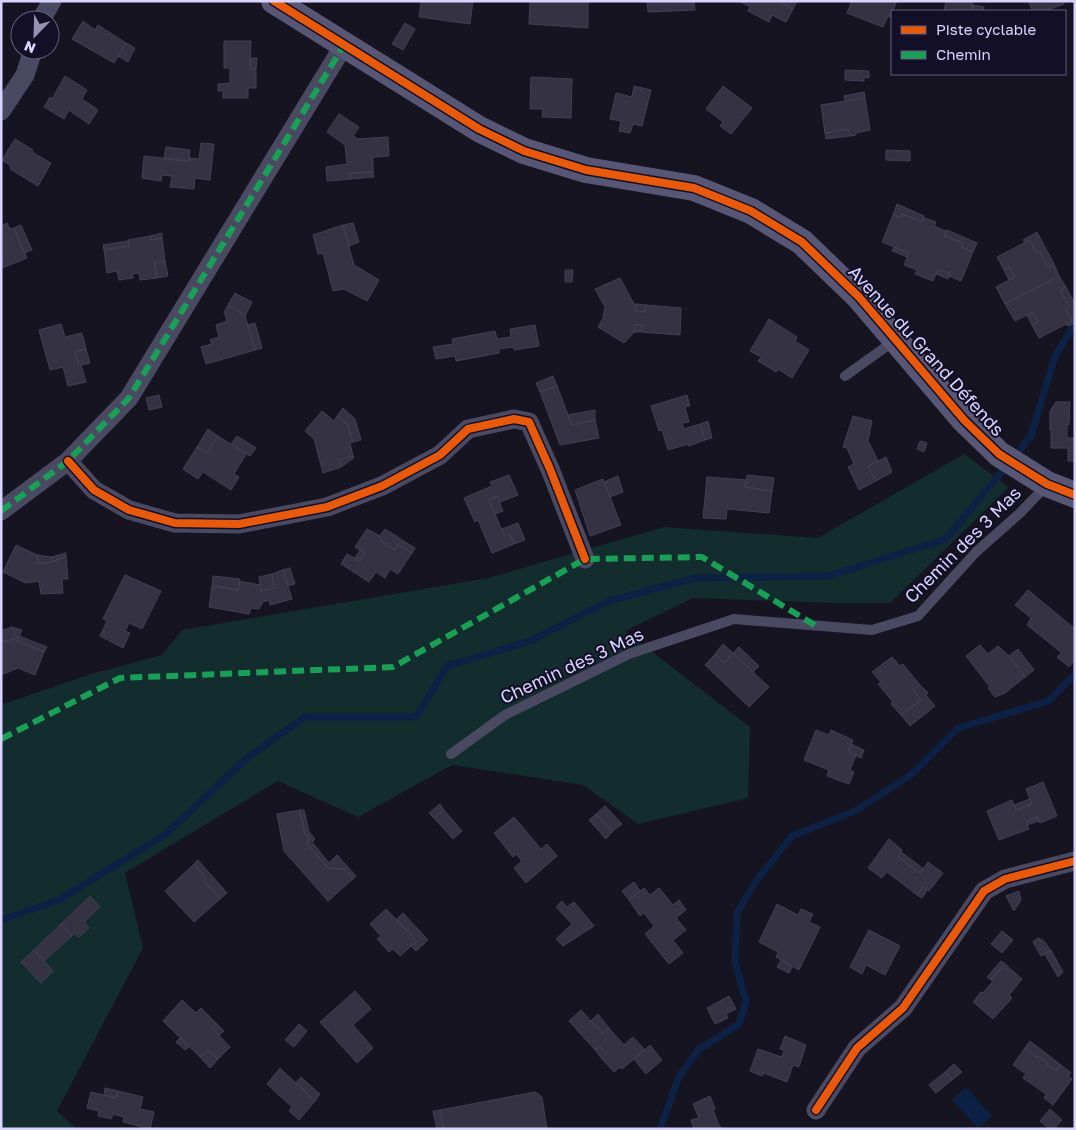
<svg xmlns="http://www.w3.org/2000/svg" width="1076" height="1130" font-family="'Golos Text',sans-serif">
<rect width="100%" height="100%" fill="#161421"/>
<path fill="#132c2d" d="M964,454L1009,487L890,603H832L693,598L625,631L750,727L748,798L638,824L583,785L452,765L358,817L278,781L125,873L143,948L57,1111L77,1129H1V705L91,674L162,655L182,630L488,578L664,527L818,538Z"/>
<path fill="#0d2144" d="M966,1087L992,1116L978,1128L952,1100Z"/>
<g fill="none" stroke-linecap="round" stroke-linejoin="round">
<path stroke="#0d2144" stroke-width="7" d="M1014,457L1031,436L1055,356L1075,324
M1,920L59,900L166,834L247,758L305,717H416L447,666L530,641L609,601L695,578L829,576L946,539L1007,465
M660,1129L679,1077L698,1050L739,1024L746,1002L735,962L737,913L756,881L792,836L855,811L911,775L958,728L1049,701L1075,674"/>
</g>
<path fill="#343243" stroke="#433f54" d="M421,1H473L470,24L419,17Z
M530,1H588V28L529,24Z
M647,1H694L695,10L648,12Z
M739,1H782V3L793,9L786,22L772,15L769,22L748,11L750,7Z
M782,1H797L793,9L782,3Z
M852,1H897L890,17L888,16L883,27L847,13Z
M946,1H973L972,11H944Z
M1029,1H1064V4L1045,11H1032Z
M973,5L984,7L983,11H972Z
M83,21L95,30L98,25L126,43L114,63L72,39Z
M405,23L415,29L403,50L392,44Z
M224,41H251L250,68L256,69V88H248V98H223V91H218V84L230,83V68H224Z
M126,43L135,48L128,62L118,56Z
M251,58H257L256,69L250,68Z
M845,70L869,71V78L864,77V81L845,80Z
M65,76L87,90L82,99L98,110L89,124L69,110L64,119L44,107L50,97L52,99Z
M531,77L572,79L571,118L542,117L543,109H530Z
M634,86L651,90L642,126L633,124L630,133L619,131L621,121L610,119L616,93L632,97Z
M723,86L752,108L731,134L720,126L723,122L706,109Z
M864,92L865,98L845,101L844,96Z
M865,98L870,130L856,133V135L850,136L848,129L825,133L821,105Z
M339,114L359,127L353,136L358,139L388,137L389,156L373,157V172L350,173L351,179L327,181L326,167L347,164L345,145L327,132Z
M848,129L850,136L826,139L825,133Z
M15,139L33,150L32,152L51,163L38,186L10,169L11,166L2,160Z
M201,143L214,144L210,180L195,178L194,189L170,187L172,176L162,175L161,181L142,178L144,156L189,161V158L199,159Z
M166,147L190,150L189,161L164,159Z
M886,150L910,151V161L886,160Z
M373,172L374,177L351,179L350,173Z
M897,204L924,216L922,222L902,214L901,218L893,215Z
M902,214L922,222L924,218L936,222L934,226L946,231L944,236L963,243L961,247L973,252L961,281L949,276L950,274L938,269L933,281L915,274L917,270L904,265L909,253L882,242L893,215L901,218Z
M7,223L10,229L14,228L27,258L2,268L1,226Z
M353,223L359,242L349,246L343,225Z
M21,225L32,250L24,253L14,228Z
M343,225L354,265L379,280L367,301L344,289L333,291L323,253L318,254L313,235Z
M947,230L977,243L973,252L961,247L963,243L944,236Z
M1037,232L1054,264L1048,267L1040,251L1036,253L1030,240L1025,243L1023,240Z
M162,233V238L151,240L150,236Z
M150,236L151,240L162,238L165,261L154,263L157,278L140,280L139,273L133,274V278L119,280L117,271L107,273L104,250L129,246L128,240Z
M1030,240L1036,253L1040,251L1048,267L1054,264L1059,276L1005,304L996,287L1015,277L1009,267L1004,270L997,257Z
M128,241L129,246L104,250L103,245Z
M894,247L909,253L907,257L892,251Z
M165,261L168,276L157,278L154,263Z
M1009,267L1015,277L1009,280L1004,270Z
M938,269L950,274L948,279L936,274Z
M565,270H573L572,282H565Z
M1059,276L1066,287L1060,290L1069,306L1065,308L1072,321L1039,338L1032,325L1038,322L1033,312L1015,321L1005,304Z
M620,278L634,304H636L635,311L645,312L646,305L681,308L680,335L641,332L642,325H635L634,332L624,343L598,327L603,318L605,307L595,289Z
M1066,287L1075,304V323L1068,326L1066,323L1072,321L1065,308L1069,306L1060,290Z
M235,293L252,302L245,316L228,305Z
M636,304L646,305L645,312L635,311Z
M228,305L245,316L255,350L206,364L201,347L212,344L210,340L219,337L216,325L227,321L224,312Z
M1033,312L1038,322L1032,325L1027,315Z
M769,319L797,337L795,341L809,350L792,378L778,369L776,372L758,361L761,357L750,351Z
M255,323L262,348L255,350L248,325Z
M61,324L65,337L82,333L86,349L75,352L78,364L81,365L86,382L68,386L63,367L50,370L39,330Z
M535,325L539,346L514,350L513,347L499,349V353L456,361L455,356L436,359L433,347L453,344L452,339L495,331L497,339L511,337L510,329Z
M635,325H642L641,332H634Z
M86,349L90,363L81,365L78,364L75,352Z
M553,376L557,386L540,392L536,383Z
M557,386L572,425L595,420L599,438L560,445L540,392Z
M159,395L162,407L149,410L146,398Z
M687,395L690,406L685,407L689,422L682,423L684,429L700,424L705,440L689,446L688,444L668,450L662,430L659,431L651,406Z
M1056,402H1070L1069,425H1067V438H1075V461H1068V448H1051V430H1050V411Z
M343,408L355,419L361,440L353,442L348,425L337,416Z
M595,410V420L572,425L568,415Z
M322,411L334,421L337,416L348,425L353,442L350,443L353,456L339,460L341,467L323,473L314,439L305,431Z
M853,416L872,421L868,441L878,461L868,466L876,481L859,490L848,467L854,464L847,448L843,447Z
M708,421L712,438L705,440L700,424Z
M208,429L218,436L206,453L197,447Z
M218,436L246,454L234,474L239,477L231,490L203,472L198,479L183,469L197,447L206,453Z
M237,436L256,448L250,456L231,444Z
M920,441L927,443L924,452L917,449Z
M353,456L354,458L341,467L339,460Z
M886,457L892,472L876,481L868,466Z
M509,475L518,495L500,502L497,496L489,500L504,535L509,533L514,544L492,553L478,520L475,522L464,498L492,486L490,482Z
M747,475L774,478L772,491L745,487Z
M618,476L623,492L610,497L604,482Z
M707,477L746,480L745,487L772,491L769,513L727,509L726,519L703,518Z
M603,479L621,525L590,536L575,490Z
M497,496L503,511L495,514L489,500Z
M518,523L525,540L514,544L509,533L504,535L502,529Z
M367,529L380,536L381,541L395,550L398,545L412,553L398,574L390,569L385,578L376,572L369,582L341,564L347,554L360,561L365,553L355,547Z
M385,529L415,548L412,553L398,545L395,550L381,541L380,536Z
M16,545L37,555L38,564L52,562L66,556L68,579H62L63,593L41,594L39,581L26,583L3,572Z
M360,550L365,553L360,561L355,558Z
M66,553V556L52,562L51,557Z
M37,555L51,557L52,562L38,564Z
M290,568L295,584L288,586L283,570Z
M283,570L292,599L270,605L269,600L263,602L259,609L251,608L249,614L209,607L212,586L238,590L239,581L260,585L261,591L274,588L272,574Z
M272,574L274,588L261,591L259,577Z
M125,575L161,591L142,629L129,623L125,631L130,633L123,648L100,636L107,621L103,619Z
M213,576L240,579L238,590L212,586Z
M1028,590L1075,629V660L1069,667L1057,657L1062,653L1027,625L1031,618L1015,605Z
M12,627L22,630L17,641L44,652L35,675L18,668L1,675V643L17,638Z
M12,627L17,638L1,643V631Z
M19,636L47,647L44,652L17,641Z
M723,644L733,653L724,663L715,654Z
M980,645L988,654L998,646L1009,656L1025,677L1005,693L995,697L988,688L990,687L966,656Z
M739,647L759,666L753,672L733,653Z
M1018,649L1034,670L1025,677L1009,656Z
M733,653L769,687L749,707L705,665L715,654L724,663Z
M892,657L900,666L903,664L920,685L913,690L921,700L901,715L891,704L893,702L878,684L881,682L872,672Z
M920,685L928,693L926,695L935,706L910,726L901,715L921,700L913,690Z
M816,730L829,735L831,730L853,740L848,752L856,755L850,770L854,772L849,784L827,776L829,770L804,760Z
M851,744L864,750L861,758L848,752Z
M1043,782L1057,816L1040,823L1038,817L1026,822L1029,829L999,840L987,811L1012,800L1016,810L1032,804L1026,789Z
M1030,799L1032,804L1016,810L1014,805Z
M440,804L444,810L434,818L429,813Z
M605,806L622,824L614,830L608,827L596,814Z
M300,810L305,834L310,840L306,843L328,868L345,869L354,878L328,901L284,851L277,814Z
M300,810H304L309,832L315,839L312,842L329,863L337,855L356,876L354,878L345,869L328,868L306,843L310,840L305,834Z
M444,810L462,831L453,839L434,818Z
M596,814L608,827L614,830L606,839L589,820Z
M514,817L541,849L547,844L557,856L526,883L514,868L522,861L516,854L513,857L494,833Z
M1038,817L1039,821L1027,825L1026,822Z
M889,839L902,850L898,857L920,873L928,862L943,873L929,891L923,887L917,895L887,872L882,878L868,868Z
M901,852L924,869L920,873L898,857Z
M198,860L227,893L220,899L203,880L206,878L194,864Z
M194,864L206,878L203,880L220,899L194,922L165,891Z
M634,882L640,891L629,900L622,891Z
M923,887L927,890L922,898L917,895Z
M644,888L650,895L659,888L673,905L679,900L686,910L676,918L686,930L673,940L683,953L669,964L645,934L654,926L644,913L640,916L629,900Z
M1019,891L1021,900L1014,911L1006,896Z
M90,896L100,907L84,922L89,928L79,937L74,933L72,936L61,924Z
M562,901L567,907L574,902L594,926L563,946L556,939L572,924L556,907Z
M777,904L798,915L801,909L813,914L809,922L820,927L799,970L776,957L778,952L759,942Z
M386,909L417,941L400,956L393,949L389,952L377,939L381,936L370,924Z
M403,913L428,940L416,951L411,946L417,941L396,920Z
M61,924L72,936L44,961L34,950Z
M869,930L900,946L885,975L866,965L862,974L850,967Z
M1002,931L1013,940L1002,953L991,944Z
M1038,938L1044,941L1051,951L1041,956L1033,942Z
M34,950L53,971L41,983L21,962Z
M1051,950L1063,972L1058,977L1045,954Z
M781,960L792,967L789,973L777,967Z
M1001,961L1005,964L991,980L987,977Z
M1005,964L1022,979L1009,995L1012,998L993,1019L973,1002L981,992L983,993L993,981L991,980Z
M355,991L371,1009L353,1025L373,1048L357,1063L320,1022Z
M729,996L736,1009L726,1014L728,1018L715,1024L707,1008Z
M182,1000L196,1013L201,1008L216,1023L212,1028L230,1047L218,1059L207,1050L200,1057L163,1021Z
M581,1010L602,1033L609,1028L624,1045L633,1037L645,1050L622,1069L620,1067L614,1072L602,1059L607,1054L600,1047L595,1050L569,1021Z
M598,1014L609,1028L602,1033L591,1021Z
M216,1023L224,1031L219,1035L212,1028Z
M299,1024L307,1031L294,1047L285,1040Z
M785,1036L806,1045L799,1067L793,1065L787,1082L764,1073L762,1076L750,1071L758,1049L782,1057L784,1050L780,1049Z
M180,1038L189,1047L185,1050L176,1042Z
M1030,1041L1061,1065L1056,1071L1047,1065V1063L1038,1056L1037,1058L1025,1048Z
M650,1045L662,1060L646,1074L634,1059Z
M600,1047L607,1054L602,1059L595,1050Z
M1025,1048L1037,1058L1038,1056L1047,1063V1065L1056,1071L1061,1065L1071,1073L1068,1076L1072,1079L1053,1105L1044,1098L1046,1094L1023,1078L1026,1074L1013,1065Z
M207,1050L218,1059L210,1068L200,1057Z
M954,1064L962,1072L952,1080L945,1072Z
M280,1068L315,1101L299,1120L289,1111L292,1107L267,1084Z
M945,1072L952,1080L936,1093L929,1085Z
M301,1077L320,1094L315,1101L296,1083Z
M105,1088L118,1091L116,1098L104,1095Z
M118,1091L143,1097L140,1109L154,1112L150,1129L123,1122L124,1117L113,1114L111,1119L98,1116L99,1111L87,1108L91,1092L116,1098Z
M535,1092L542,1097L547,1129H444L440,1110Z
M710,1096L715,1109L713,1110L719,1125L722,1129H694L691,1120L699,1118L693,1104Z
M1050,1109L1062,1120L1054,1129H1049L1040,1121Z
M440,1110L444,1129H437L433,1111Z"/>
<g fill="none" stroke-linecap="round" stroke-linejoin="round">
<path stroke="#4a4962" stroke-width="10" d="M845,376L894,341
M451,754L505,715L629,654L734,619L872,630L918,616L976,552L1020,513L1047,485"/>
<path stroke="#4a4962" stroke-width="19" d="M41,20L52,1
M1,111L25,75L33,50
M68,461L94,490L129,510L175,523L239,524L327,507L382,486L440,455L468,429L514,419L529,422L550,469L585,559
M1,511L68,461L129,398L344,45
M816,1110L857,1048L903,1008L984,891L1005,879L1075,861"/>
<path stroke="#575674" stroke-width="26" d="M274,1L479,129L524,151L586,170L694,188L751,211L802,242L859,297L964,420L999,454L1047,484L1075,495"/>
<path stroke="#1a9f57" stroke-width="6" stroke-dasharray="12 6" stroke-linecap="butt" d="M1,511L68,461L129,398L344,45
M1,739L120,678L393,667L585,559L702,557L818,627"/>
<defs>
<path id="cycleway" d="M274,1L479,129L524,151L586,170L694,188L751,211L802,242L859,297L964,420L999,454L1047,484L1075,495
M68,461L94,490L129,510L175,523L239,524L327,507L382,486L440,455L468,429L514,419L529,422L550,469L585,559
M816,1110L857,1048L903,1008L984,891L1005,879L1075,861"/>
</defs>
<use href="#cycleway" stroke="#130f26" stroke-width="11"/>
<use href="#cycleway" stroke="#e8590c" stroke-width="8"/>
</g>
<g text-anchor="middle" stroke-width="4" stroke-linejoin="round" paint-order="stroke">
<g font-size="18" fill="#d9d4ff" stroke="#130f26">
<text transform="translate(926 351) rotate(48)" y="6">Avenue du Grand Défends</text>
<text transform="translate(963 545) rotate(-45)" y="6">Chemin des 3 Mas</text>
<text transform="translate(572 666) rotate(-25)" y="6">Chemin des 3 Mas</text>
</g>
</g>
<rect width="1076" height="1130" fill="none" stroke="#d9d4ff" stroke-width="5"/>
<rect x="891" y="10" width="175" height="65" fill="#130f26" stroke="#625e7d"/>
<rect x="901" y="26" width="25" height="8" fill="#e8590c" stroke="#625e7d"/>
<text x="936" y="35" font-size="15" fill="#d9d4ff">Piste cyclable</text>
<rect x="901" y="51" width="25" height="8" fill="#1a9f57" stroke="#625e7d"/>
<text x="936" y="60" font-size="15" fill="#d9d4ff">Chemin</text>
<g transform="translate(35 35) rotate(203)"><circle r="24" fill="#130f26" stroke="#625e7d"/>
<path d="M0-4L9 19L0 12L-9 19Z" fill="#9591b1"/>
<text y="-8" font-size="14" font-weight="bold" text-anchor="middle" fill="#d9d4ff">N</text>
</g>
</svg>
